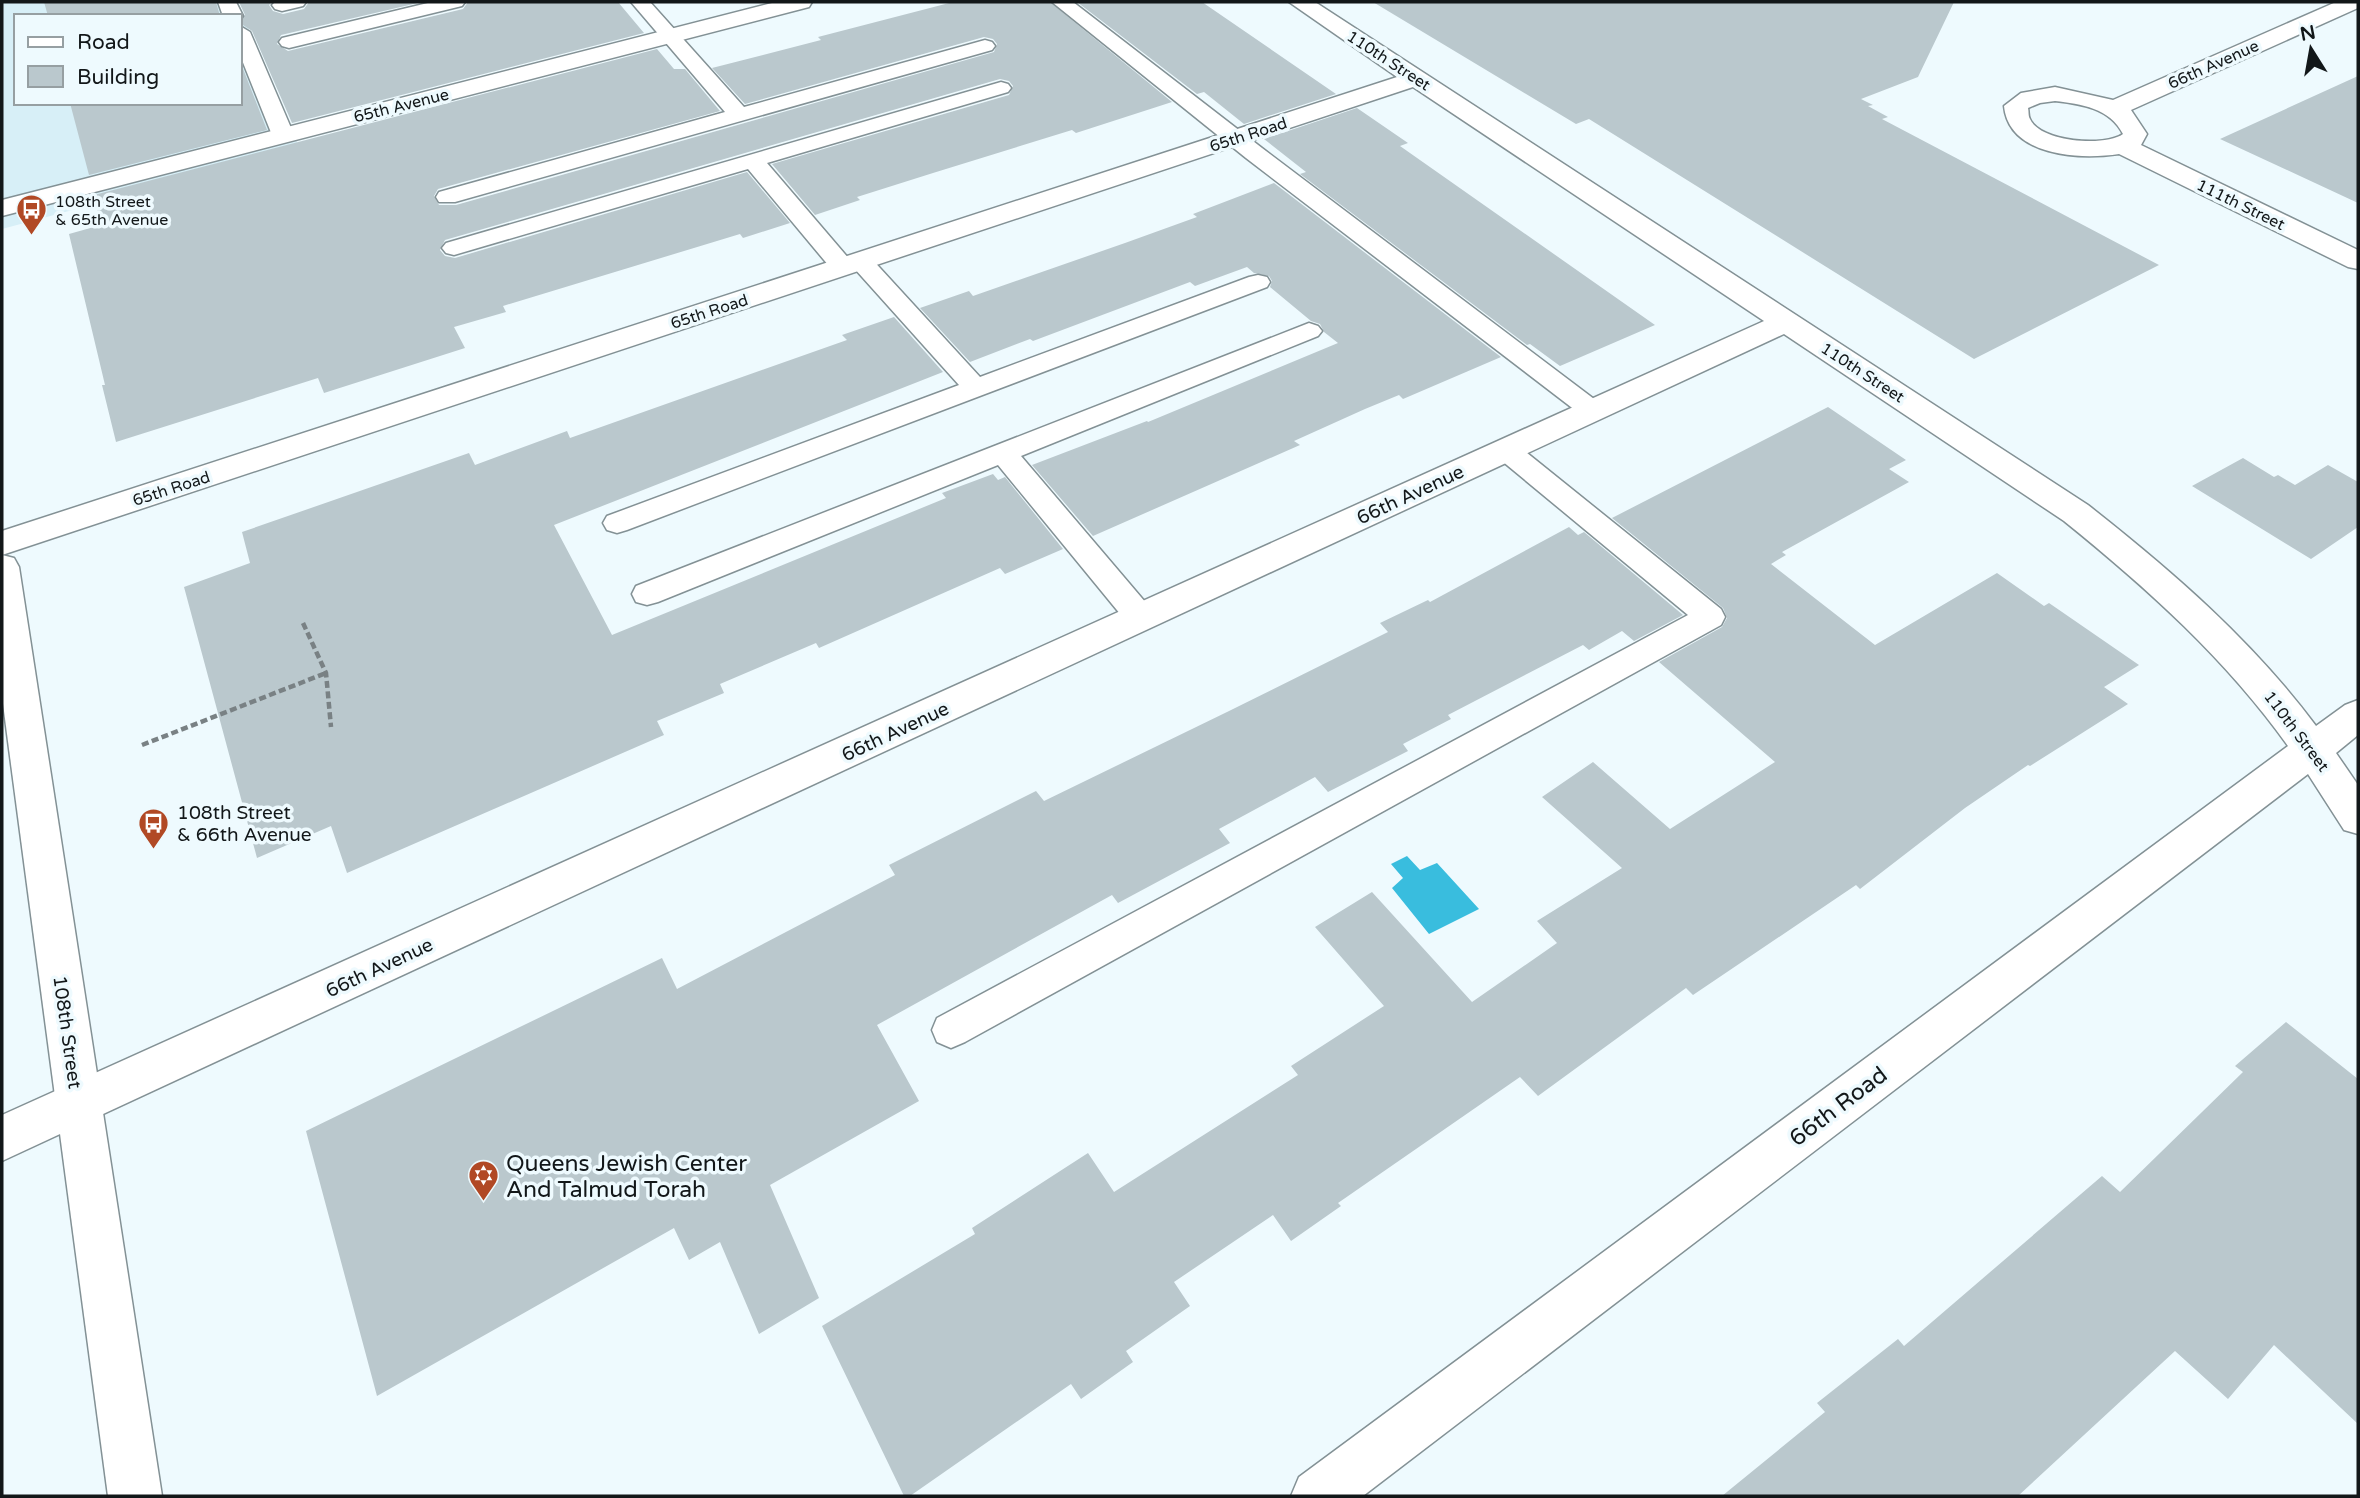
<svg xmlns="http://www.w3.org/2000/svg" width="2360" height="1498" font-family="'Varela Round',sans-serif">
<rect width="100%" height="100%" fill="#eefafe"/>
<path fill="#d7eff7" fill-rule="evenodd" d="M2,2H237L300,149L2,229ZM16,16H240V103H16Z"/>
<path fill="#39bdde" d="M1407,856L1420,870L1437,863L1479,909L1429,934L1392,888L1403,878L1391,864Z"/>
<path fill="#bac8cd" d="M44,2H216L220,16H48Z
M239,2H272L269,5L273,11L283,14L304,9L309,2H422L281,35L277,44L288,51L463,9L468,2H618L644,33L292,123L252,31L240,23L245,15Z
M953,2H1050L1172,102L1076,133L1072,130L933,173L857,197L860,200L815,215L772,164L1009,95L1013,86L1009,81L1000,79L445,240L440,250L445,256L455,258L747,172L790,223L743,238L740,234L503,306L506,312L454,327L465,348L324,393L318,378L116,442L102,385H105L69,234L101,225L94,195L657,49L674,69H685L720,111L438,189L434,196L439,205H456L994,52L997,44L993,39L984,37L745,104L712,68L821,40L818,37Z
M1077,2H1202L1336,94L1244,124L1204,92L1197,94Z
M1373,2H1954L1918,77L1861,99L1873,105L1868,106L1888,117L1882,119L2159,265L1974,359L1589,119L1576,124Z
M240,61L267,130L89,175L70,103H240Z
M2358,76V203L2220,139Z
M1357,108L1408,143L1400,146L1655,325L1560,366L1530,344L1527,345L1300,174L1306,172L1264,139Z
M1274,183L1501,357L1403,399L1399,395L1365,409L1294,441L1300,445L1093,536L1032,465L1147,421L1148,422L1338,343L1324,332L1320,324L1311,321L1270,287L1272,281L1269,276L1254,273L1247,267L1195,286L1190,282L1033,341L1030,339L970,362L920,308L969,291L973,296L1125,243L1197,217L1193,214Z
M894,317L943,372L554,525L612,635L946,498L942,493L993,474L998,480L1005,477L1063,549L1005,574L1000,568L819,648L816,643L720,684L724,693L657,721L664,735L347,873L331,826L257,858L184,587L250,563L242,532L469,453L475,465L567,431L570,438L847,340L842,335Z
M1828,407L1906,460L1889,469L1909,482L1782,552L1786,555L1771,564L1875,645L1997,573L2044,606L2049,603L2139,665L2104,687L2128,704L2030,766L2028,765L1965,808L1860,889L1856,885L1693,995L1686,988L1538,1096L1520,1077L1338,1203L1341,1206L1291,1241L1273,1215L1174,1282L1190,1306L1126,1351L1133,1362L1081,1399L1071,1384L910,1496H904L822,1326L975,1234L972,1228L1088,1153L1114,1192L1298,1075L1291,1066L1384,1006L1315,927L1372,892L1472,1002L1557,943L1537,921L1622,868L1542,797L1593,762L1670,829L1775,762L1659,662L1722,627L1727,618L1723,608L1612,518Z
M2243,458L2274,477L2278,475L2295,485L2328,465L2358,482V527L2311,559L2192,486Z
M1569,527L1578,535L1584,532L1683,615L1634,641L1622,631L1589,650L1583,645L1448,715L1451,719L1403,744L1408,751L1328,792L1315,777L1219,829L1230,843L1118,903L1112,895L877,1025L919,1101L770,1185L819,1298L759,1334L720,1242L689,1260L674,1228L377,1396L306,1131L662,958L677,989L895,875L889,865L1036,791L1044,801L1227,712L1388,632L1380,623L1428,600L1430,602Z
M2286,1022L2358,1079V1424L2274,1345L2228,1399L2175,1351L2018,1496H1722L1825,1412L1817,1403L1898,1339L1904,1346L2102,1176L2120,1192L2243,1072L2235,1066Z"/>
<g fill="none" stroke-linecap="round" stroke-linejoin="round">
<defs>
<path id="lane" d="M218,2H236L243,16L240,20V16H223Z
M275,2H306L303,6L282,11L275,9L272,5Z
M432,2H465L462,6L289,48L282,46L279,42L282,38Z
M631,2H650L744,107L985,40L992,42L995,46L992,50L455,202H439L436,197L439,192L725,112Z
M1052,2H1073L1262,148L1602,405L1606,411L1602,417L1593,420L1584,417L1246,158Z
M240,26L250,32L294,135L291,140H275L272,135L240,55Z
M1001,82L1008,84L1011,88L1008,92L767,163L850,260L853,256L861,254L869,256L980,377L1249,277L1258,275L1267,277L1270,282L1267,287L627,530L617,533L607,530L603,523L607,516L959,385L854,268L852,272L843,274L834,272L748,169L454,255L446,253L442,248L446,243Z
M1309,323L1318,326L1322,331L1318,336L1021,456L1152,610L1156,618L1152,626L1141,629L1130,626L998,465L658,602L647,605L636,602L632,594L636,586Z
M1506,441L1516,444L1721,609L1725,617L1721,625L965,1042L951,1048L937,1042L932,1030L937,1018L1688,615L1496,456L1492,450L1496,444Z"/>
<path id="street" d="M776,2H812L809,7L2,216V200Z
M1289,2H1315L2088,505C2172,571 2252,640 2316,726L2345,705L2358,700V735L2336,753L2358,785V834L2344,830L2308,774L1363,1496H1291L1299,1477L2288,746C2226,659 2147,588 2064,521L1784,334L2,1161V1115L1764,321L1413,87L2,555V531L1397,77Z
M2336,2H2358V8L2131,110L2147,134L2141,145L2358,250V269L2348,267L2119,154C2079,160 2009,156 2004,106L2021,93L2055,87L2113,100ZM2055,101C2081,104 2110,108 2123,134C2105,147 2040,142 2030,119C2028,116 2029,112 2028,108L2040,103Z"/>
<path id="secondary" d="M2,555L14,558L19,567L162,1496H108L2,696Z"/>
</defs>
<use href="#lane" stroke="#839195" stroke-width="3"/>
<use href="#street" stroke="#839195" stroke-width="3"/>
<use href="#secondary" stroke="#839195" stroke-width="3"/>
<path stroke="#798184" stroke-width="4.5" stroke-dasharray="7 3.5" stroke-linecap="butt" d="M303,623L326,673L331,727
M142,745L326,673"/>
<use href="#lane" fill="#fff" fill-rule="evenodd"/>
<use href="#street" fill="#fff" fill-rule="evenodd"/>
<use href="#secondary" fill="#fff" fill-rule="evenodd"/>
</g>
<defs>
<symbol id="bus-pin" viewBox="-11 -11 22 30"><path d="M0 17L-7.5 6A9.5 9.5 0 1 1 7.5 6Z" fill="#b14925" stroke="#eefafe"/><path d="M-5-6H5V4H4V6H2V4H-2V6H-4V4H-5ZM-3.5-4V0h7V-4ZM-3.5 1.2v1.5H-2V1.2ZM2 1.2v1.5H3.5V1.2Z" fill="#fff"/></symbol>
<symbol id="synagogue-pin" viewBox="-11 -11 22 30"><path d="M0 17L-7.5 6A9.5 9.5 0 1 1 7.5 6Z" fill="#b14925" stroke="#eefafe"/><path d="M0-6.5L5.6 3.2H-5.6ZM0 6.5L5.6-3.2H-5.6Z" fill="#fff"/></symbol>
</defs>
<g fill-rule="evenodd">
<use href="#bus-pin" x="14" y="192" width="35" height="47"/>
<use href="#bus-pin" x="136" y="806" width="35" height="47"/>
<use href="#synagogue-pin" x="466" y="1158" width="35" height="47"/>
</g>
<g text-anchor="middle" stroke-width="7" stroke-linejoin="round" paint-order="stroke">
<g font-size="16" fill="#121719" stroke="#eefafe">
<text transform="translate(1389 60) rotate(33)" y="6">110th Street</text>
<text transform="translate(2213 64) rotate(-24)" y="6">66th Avenue</text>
<text transform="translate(401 105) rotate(-14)" y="6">65th Avenue</text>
<text transform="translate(1248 134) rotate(-18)" y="6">65th Road</text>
<text transform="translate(2241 204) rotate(26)" y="6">111th Street</text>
<text transform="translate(709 311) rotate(-18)" y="6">65th Road</text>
<text transform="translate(1863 372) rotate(33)" y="6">110th Street</text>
<text transform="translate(171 488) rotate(-18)" y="6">65th Road</text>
<text transform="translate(2297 731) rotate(53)" y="6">110th Street</text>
</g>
<g font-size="16" fill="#121719" stroke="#eefafe" text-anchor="start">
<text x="55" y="207">108th Street<tspan x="55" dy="18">&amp; 65th Avenue</tspan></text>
</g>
<g font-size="19" fill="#121719" stroke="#eefafe">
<text transform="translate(1410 494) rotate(-25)" y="7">66th Avenue</text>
<text transform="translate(895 731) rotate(-25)" y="7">66th Avenue</text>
<text transform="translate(379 967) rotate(-25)" y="7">66th Avenue</text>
<text transform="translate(68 1032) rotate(82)" y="7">108th Street</text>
</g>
<g font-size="19" fill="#121719" stroke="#eefafe" text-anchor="start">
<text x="177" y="819">108th Street<tspan x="177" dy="22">&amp; 66th Avenue</tspan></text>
</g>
<g font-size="23" fill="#121719" stroke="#eefafe">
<text transform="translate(1838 1106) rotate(-37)" y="8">66th Road</text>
</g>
<g font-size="23" fill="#121719" stroke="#eefafe" text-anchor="start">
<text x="506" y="1171">Queens Jewish Center<tspan x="506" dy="26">And Talmud Torah</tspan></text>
</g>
</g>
<rect width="2360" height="1498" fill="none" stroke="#121719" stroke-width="7"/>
<rect x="14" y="14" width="228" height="91" fill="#eefafe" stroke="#969fa2" stroke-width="2"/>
<rect x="28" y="37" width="35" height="10" fill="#ffffff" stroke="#969fa2" stroke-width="2"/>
<text x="77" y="49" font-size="21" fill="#121719">Road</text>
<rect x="28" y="66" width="35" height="21" fill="#bac8cd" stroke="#969fa2" stroke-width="2"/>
<text x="77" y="84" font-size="21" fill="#121719">Building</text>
<g transform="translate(2311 49) rotate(349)" stroke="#eefafe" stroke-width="5" paint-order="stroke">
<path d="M0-5L12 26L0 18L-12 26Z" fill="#121719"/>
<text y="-10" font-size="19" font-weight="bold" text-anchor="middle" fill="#121719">N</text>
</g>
</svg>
